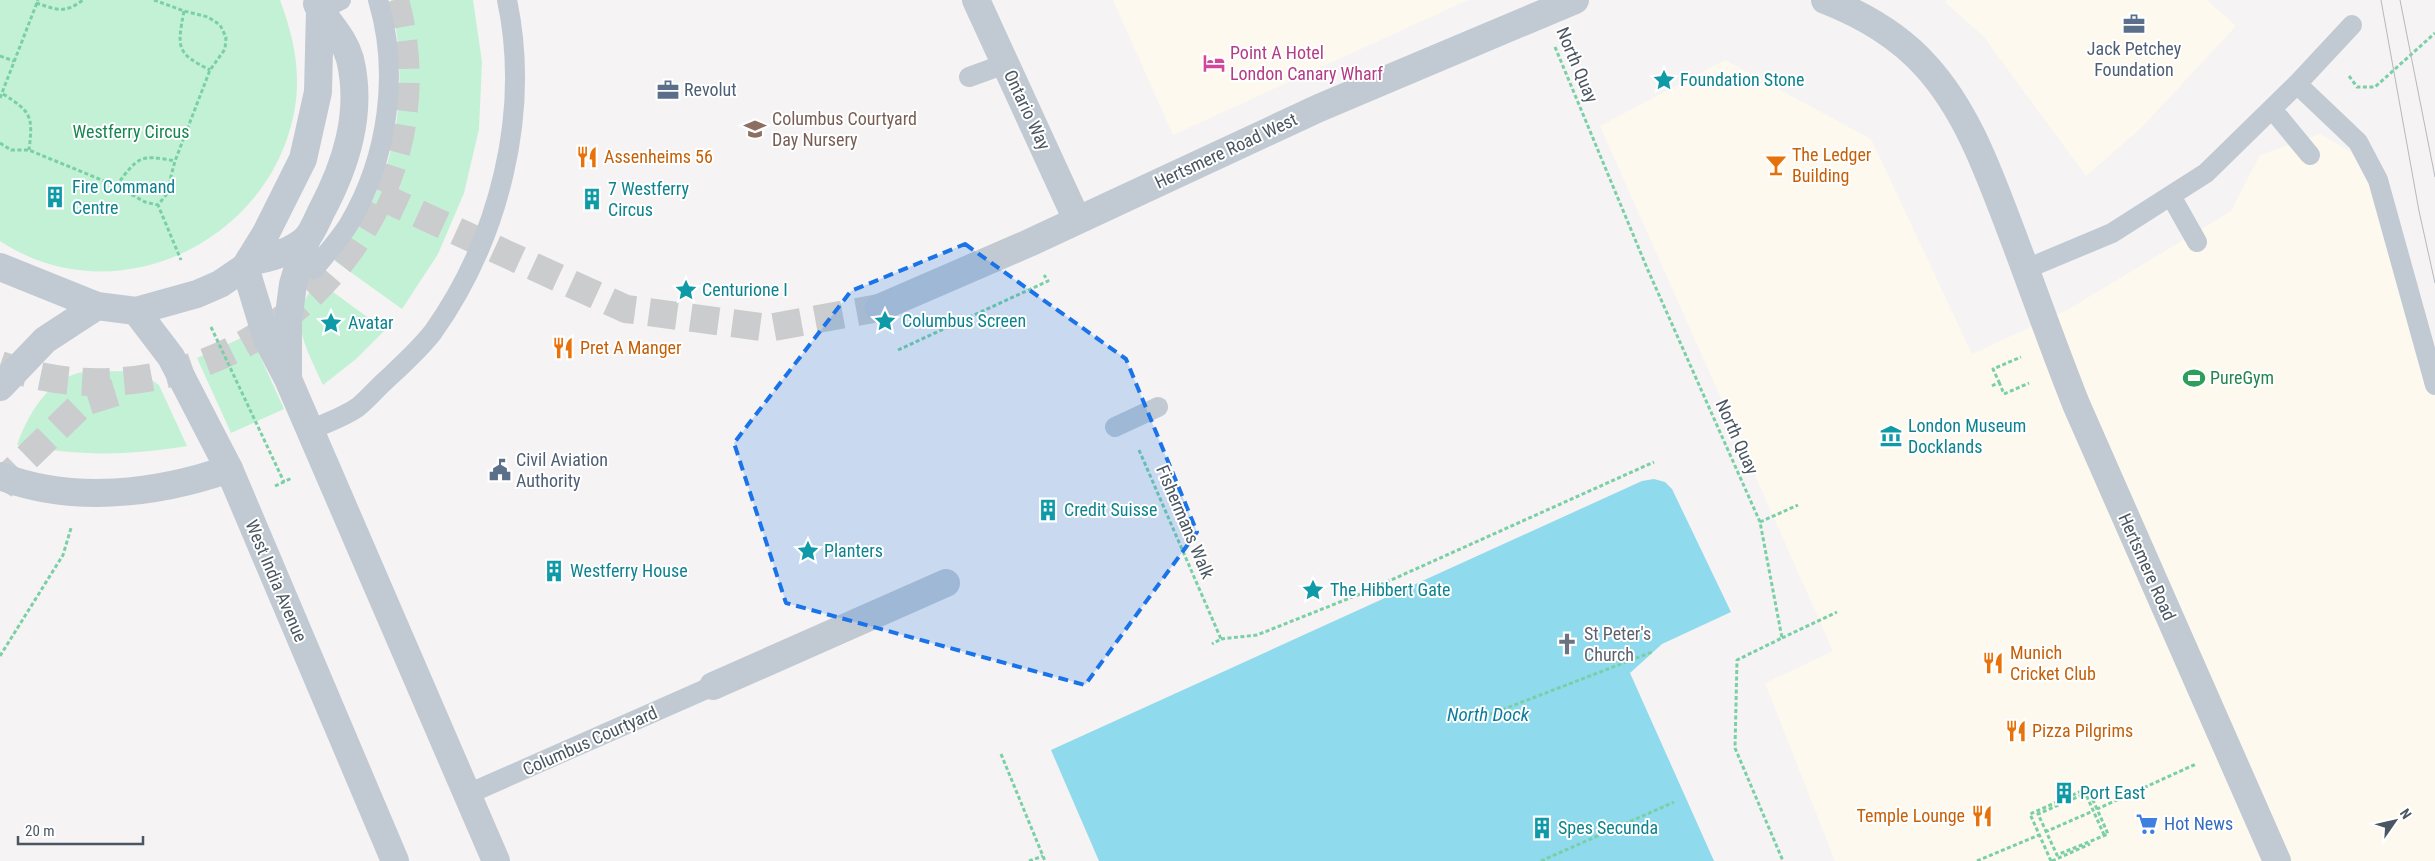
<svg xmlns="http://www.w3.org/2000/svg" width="2435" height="861" font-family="'Roboto Condensed',sans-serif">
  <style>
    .commercial { fill: #fdf9ef }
    .green { fill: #c3f1d5 }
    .water { fill: #90daee }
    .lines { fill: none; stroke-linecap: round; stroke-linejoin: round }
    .minor-tunnel { stroke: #caccce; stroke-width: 28; stroke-dasharray: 28 14; stroke-linecap: butt }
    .primary-tunnel { stroke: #caccce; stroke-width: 28; stroke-dasharray: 28 14; stroke-linecap: butt }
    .path { stroke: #7ad0a6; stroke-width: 3; stroke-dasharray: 4 2.5; stroke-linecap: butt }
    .service { stroke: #c1cad2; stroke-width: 20 }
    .pedestrian { stroke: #c1cad2; stroke-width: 28 }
    .minor { stroke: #c1cad2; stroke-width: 28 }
    .tertiary { stroke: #c1cad2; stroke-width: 28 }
    .tram { stroke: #b5b8bd; stroke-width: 1 }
    .marked { fill: #1a73e8; fill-opacity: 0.2; stroke: #1a73e8; stroke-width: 4; stroke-dasharray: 10 6; stroke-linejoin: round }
    .labels { text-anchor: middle; stroke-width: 4; stroke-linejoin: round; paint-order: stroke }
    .service-label { font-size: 18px; fill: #4e5e75; stroke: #fff; text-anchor: start }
    .hotel-label { font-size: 18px; fill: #b23c85; stroke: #fff; text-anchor: start }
    .street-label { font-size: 18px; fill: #4a5661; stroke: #fff }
    .culture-label { font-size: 18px; fill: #0d838f; stroke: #fff; text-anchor: start }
    .education-label { font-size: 18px; fill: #785e54; stroke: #fff; text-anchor: start }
    .park-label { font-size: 18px; fill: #17864f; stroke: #fff }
    .food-label { font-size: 18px; fill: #c56008; stroke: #fff; text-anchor: start }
    .leisure-label { font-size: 18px; fill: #27864d; stroke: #fff; text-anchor: start }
    .worship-label { font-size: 18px; fill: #5b616d; stroke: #fff; text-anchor: start }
    .shop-label { font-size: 18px; fill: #366cbe; stroke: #fff; text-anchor: start }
    .water-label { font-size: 19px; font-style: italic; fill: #0c7c9b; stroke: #fff }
  </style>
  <rect width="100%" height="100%" fill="#f5f3f3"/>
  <path class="commercial" d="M 1113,0 L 1468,0 L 1173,135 Z
    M 1947,0 L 2207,0 L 2236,26 L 2141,128 L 2086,176 L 1984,37 L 1945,2 Z
    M 1725,60 L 1871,139 L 1972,354 L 2069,309 L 2231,211 L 2260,155 L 2320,134 L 2367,161 L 2435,388 L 2435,861 L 1835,861 L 1765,683 L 1833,651 L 1600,126 Z"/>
  <path class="green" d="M 0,0 L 280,0 C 292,32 300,65 296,100 C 279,238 118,319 0,241 Z
    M 391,0 L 473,0 L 482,62 L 479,129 L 464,193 L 438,254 L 402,309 L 335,261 C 345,245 357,229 366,213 C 403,149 406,70 391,0 Z
    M 318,281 L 385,330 L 356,359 L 323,385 C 306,347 285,317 318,281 Z
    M 250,334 L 284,409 L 231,433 L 197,358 Z
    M 125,371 L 143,374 L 159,385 L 187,446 C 125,456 79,456 17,445 C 27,417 46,382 78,373 C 92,370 111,372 125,371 Z"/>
  <path class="water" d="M 1654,479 L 1665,482 L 1672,489 L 1731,612 L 1662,644 L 1630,673 L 1714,861 L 1099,861 L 1051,750 L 1642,481 Z"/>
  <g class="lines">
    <path class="minor-tunnel" d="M 380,196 L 626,309 L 768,328 L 879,308"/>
    <path class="primary-tunnel" d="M 0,365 C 225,445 459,232 395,0
      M 0,489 L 10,474 L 84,402 L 126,389"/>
    <path class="path" d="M 154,0 L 184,11 L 208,17 L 220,25 L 226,37 L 225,49 L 210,70 L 175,161 L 166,195 L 158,205 L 181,260
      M 36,3 C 58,10 64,14 83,0
      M 184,11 C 177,48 176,53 210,70
      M 1555,47 L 1647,268 L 1760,522 L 1782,638 L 1737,660 L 1735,748 L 1783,861
      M 0,56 L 14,61
      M 2349,76 L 2357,87 L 2375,87 L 2435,33
      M 3,94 C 32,112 33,117 29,150
      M 0,98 L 38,0
      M 0,143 L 11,150 L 29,150 L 116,186 L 145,202 L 158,205
      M 116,186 C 138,157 139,154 175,161
      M 211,327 L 284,482
      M 898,350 L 1048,281 L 1044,275
      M 1999,382 L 2004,394 L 2029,383
      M 1992,386 L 1999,382 L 1993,369 L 2021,357
      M 1139,450 L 1221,639 L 1212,644
      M 275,486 L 292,478
      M 1760,522 L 1798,505
      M 1782,638 L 1837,612
      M 1221,639 L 1257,635 L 1360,594 L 1654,462
      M 0,656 L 63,555 L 71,528
      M 1478,719 L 1652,652
      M 1001,754 L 1045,861
      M 2097,809 L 2089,792 L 2038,814 L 2057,855 L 2108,834 L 2097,809 L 2196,764
      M 2045,832 L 2093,811
      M 1029,861 L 1043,856
      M 1541,861 L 1674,802
      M 1977,861 L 2039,835
      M 2051,861 L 2030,814 L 2084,790 L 2105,837
      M 2052,861 L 2090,844"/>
    <path class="service" d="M 320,10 L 341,0
      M 969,77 L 1005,64
      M 2297,84 L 2358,142 L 2378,180 L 2435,385
      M 2272,109 L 2310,155
      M 2171,196 L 2197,242
      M 314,269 C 326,254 339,240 349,224 C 388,158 400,73 378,0
      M 2026,269 L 2112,233 L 2206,173 L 2297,84 L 2352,25
      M 1115,427 L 1158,407
      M 310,430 C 326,423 344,417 358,407 C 368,399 376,389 385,381 C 402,365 419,350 433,332 C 499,239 531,113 507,0
      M 468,794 L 713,686"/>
    <path class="pedestrian" d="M 0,476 C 73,504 157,494 229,469
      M 713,686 L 946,583"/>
    <path class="minor" d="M 976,0 L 1077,220
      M 1825,0 C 1861,14 1899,36 1926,66 C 1966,110 1987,168 2008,223 C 2031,283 2052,344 2076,404 L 2277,861
      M 245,267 L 267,339 L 288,379 L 496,861
      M 879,308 L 1029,243 L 1319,108 L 1575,0
      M 136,311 L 171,357 L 229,469 L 395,861
      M 288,375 L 288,322 L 293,284 L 307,238"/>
    <path class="tertiary" d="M 250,261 C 269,259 291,252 306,239 C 312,233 317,220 321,212 C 346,165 363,113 350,59 C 344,37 328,24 317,4
      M 0,267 L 97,306 L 136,311 L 197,294 L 220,284 L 245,267 L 266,233 L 303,159 L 318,92 L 320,10
      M 0,387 L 45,340 L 97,306"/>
    <path class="tram" d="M 2381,0 L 2419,211 L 2435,283
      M 2400,0 L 2435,177"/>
  </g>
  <path class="marked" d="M 965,244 L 1126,359 L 1197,532 L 1085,685 L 786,603 L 734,443 L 851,291 Z"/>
  <defs>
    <g id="office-bare" transform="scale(1.725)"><path d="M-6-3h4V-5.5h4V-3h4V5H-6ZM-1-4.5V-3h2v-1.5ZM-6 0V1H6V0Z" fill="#5c6f8a" stroke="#fff" stroke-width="2.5" paint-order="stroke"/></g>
    <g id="hotel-bare" transform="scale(1.725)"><path d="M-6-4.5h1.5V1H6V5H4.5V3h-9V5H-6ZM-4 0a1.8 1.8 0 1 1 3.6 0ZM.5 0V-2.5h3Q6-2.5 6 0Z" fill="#d1479c" stroke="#fff" stroke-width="2.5" paint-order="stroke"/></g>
    <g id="sight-bare" transform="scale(1.725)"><path d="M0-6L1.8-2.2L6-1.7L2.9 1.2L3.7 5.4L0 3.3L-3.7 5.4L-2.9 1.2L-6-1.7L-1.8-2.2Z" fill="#0f9aa8" stroke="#fff" stroke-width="2.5" paint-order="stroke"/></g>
    <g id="school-bare" transform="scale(1.725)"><path d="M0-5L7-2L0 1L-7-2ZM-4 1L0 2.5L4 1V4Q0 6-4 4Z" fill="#8d6e63" stroke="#fff" stroke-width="2.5" paint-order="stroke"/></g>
    <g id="restaurant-bare" transform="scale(1.725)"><path d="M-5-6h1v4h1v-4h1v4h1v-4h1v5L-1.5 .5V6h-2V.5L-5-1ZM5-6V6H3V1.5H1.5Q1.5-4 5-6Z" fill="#e8710a" stroke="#fff" stroke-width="2.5" paint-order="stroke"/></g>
    <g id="bar-bare" transform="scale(1.725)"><path d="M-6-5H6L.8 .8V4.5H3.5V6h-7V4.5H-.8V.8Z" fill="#e8710a" stroke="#fff" stroke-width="2.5" paint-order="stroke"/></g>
    <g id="building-bare" transform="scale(1.725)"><path d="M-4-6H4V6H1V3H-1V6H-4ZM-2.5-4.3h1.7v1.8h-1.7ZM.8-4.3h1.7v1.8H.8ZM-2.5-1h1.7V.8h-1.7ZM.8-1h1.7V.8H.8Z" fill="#0f9aa8" stroke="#fff" stroke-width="2.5" paint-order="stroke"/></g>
    <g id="stadium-bare" transform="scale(1.725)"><path d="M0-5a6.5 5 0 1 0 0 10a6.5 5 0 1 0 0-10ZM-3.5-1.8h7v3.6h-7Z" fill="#2e9e5b" stroke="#fff" stroke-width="2.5" paint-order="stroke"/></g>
    <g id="museum-bare" transform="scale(1.725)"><path d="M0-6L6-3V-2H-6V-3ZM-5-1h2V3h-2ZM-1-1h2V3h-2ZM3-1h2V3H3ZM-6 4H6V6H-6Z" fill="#0f9aa8" stroke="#fff" stroke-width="2.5" paint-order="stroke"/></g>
    <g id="civic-bare" transform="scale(1.725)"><path d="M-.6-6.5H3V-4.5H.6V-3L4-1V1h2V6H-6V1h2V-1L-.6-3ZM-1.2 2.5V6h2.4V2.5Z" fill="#5c6f8a" stroke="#fff" stroke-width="2.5" paint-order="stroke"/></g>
    <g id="church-bare" transform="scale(1.725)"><path d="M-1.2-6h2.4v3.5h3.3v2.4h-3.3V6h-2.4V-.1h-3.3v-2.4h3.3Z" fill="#6b7280" stroke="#fff" stroke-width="2.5" paint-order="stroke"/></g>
    <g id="supermarket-bare" transform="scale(1.725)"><path d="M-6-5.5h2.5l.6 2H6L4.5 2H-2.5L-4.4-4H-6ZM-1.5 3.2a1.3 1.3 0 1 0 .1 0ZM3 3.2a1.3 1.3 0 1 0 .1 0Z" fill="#3f7fe0" stroke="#fff" stroke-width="2.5" paint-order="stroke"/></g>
  </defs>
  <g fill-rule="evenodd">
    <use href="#office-bare" x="2134" y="24"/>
    <use href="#hotel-bare" x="1214" y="63"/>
    <use href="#sight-bare" x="1664" y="80"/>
    <use href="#office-bare" x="668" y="90"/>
    <use href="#school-bare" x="755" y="129"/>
    <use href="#restaurant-bare" x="587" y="157"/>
    <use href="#bar-bare" x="1776" y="165"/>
    <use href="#building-bare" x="55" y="197"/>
    <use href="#building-bare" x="592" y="199"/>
    <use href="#sight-bare" x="686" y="290"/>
    <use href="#sight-bare" x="885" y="321"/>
    <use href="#sight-bare" x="331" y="323"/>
    <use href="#restaurant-bare" x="563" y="348"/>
    <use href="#stadium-bare" x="2194" y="378"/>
    <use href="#museum-bare" x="1891" y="436"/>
    <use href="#civic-bare" x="500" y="470"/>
    <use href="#building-bare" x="1048" y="510"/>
    <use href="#sight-bare" x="808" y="551"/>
    <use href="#building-bare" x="554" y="571"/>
    <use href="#sight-bare" x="1313" y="590"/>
    <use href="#church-bare" x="1567" y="644"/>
    <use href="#restaurant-bare" x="1993" y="663"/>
    <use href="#restaurant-bare" x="2016" y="731"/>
    <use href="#building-bare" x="2064" y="793"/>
    <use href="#restaurant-bare" x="1982" y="816"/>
    <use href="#supermarket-bare" x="2147" y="824"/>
    <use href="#building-bare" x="1542" y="828"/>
  </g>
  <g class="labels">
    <g class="service-label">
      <text x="2134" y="55" text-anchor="middle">Jack Petchey<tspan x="2134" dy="21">Foundation</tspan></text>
      <text x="684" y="96">Revolut</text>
      <text x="516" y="466">Civil Aviation<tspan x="516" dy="21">Authority</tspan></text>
    </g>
    <g class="hotel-label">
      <text x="1230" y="59">Point A Hotel<tspan x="1230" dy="21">London Canary Wharf</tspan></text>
    </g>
    <g class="street-label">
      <text transform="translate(1577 65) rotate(67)" y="6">North Quay</text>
      <text transform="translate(1027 110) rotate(65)" y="6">Ontario Way</text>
      <text transform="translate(1226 151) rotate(-25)" y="6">Hertsmere Road West</text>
      <text transform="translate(1737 437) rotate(66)" y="6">North Quay</text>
      <text transform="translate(1185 522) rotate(67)" y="6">Fishermans Walk</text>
      <text transform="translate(2147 567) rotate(66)" y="6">Hertsmere Road</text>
      <text transform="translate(276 581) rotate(67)" y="6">West India Avenue</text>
      <text transform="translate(590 741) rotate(-24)" y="6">Columbus Courtyard</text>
    </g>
    <g class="culture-label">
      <text x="1680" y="86">Foundation Stone</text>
      <text x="72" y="193">Fire Command<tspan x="72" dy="21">Centre</tspan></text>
      <text x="608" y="195">7 Westferry<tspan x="608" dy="21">Circus</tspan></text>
      <text x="702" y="296">Centurione I</text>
      <text x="902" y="327">Columbus Screen</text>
      <text x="348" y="329">Avatar</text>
      <text x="1908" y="432">London Museum<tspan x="1908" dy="21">Docklands</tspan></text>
      <text x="1064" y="516">Credit Suisse</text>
      <text x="824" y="557">Planters</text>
      <text x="570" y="577">Westferry House</text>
      <text x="1330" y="596">The Hibbert Gate</text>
      <text x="2080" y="799">Port East</text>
      <text x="1558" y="834">Spes Secunda</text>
    </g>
    <g class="education-label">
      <text x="772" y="125">Columbus Courtyard<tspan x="772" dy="21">Day Nursery</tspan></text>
    </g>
    <g class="park-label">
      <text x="131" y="138">Westferry Circus</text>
    </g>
    <g class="food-label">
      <text x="1792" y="161">The Ledger<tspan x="1792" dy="21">Building</tspan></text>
      <text x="604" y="163">Assenheims 56</text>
      <text x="580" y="354">Pret A Manger</text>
      <text x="2010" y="659">Munich<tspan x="2010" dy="21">Cricket Club</tspan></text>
      <text x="2032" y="737">Pizza Pilgrims</text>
      <text x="1965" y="822" text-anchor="end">Temple Lounge</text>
    </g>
    <g class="leisure-label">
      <text x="2210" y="384">PureGym</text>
    </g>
    <g class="worship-label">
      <text x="1584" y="640">St Peter's<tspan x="1584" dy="21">Church</tspan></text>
    </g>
    <g class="shop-label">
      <text x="2164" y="830">Hot News</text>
    </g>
    <g class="water-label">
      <text x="1488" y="721">North Dock</text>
    </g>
  </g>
  <g transform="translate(2395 821) rotate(56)" stroke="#ffffff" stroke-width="4" paint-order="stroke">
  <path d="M0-4L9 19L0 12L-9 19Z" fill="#4a5661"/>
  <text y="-8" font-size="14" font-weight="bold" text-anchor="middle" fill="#4a5661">N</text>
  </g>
  <path d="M18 836v8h125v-8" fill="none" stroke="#4a5661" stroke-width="2.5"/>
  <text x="25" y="836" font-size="15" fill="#4a5661" stroke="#ffffff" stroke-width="4" paint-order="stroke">20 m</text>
</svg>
